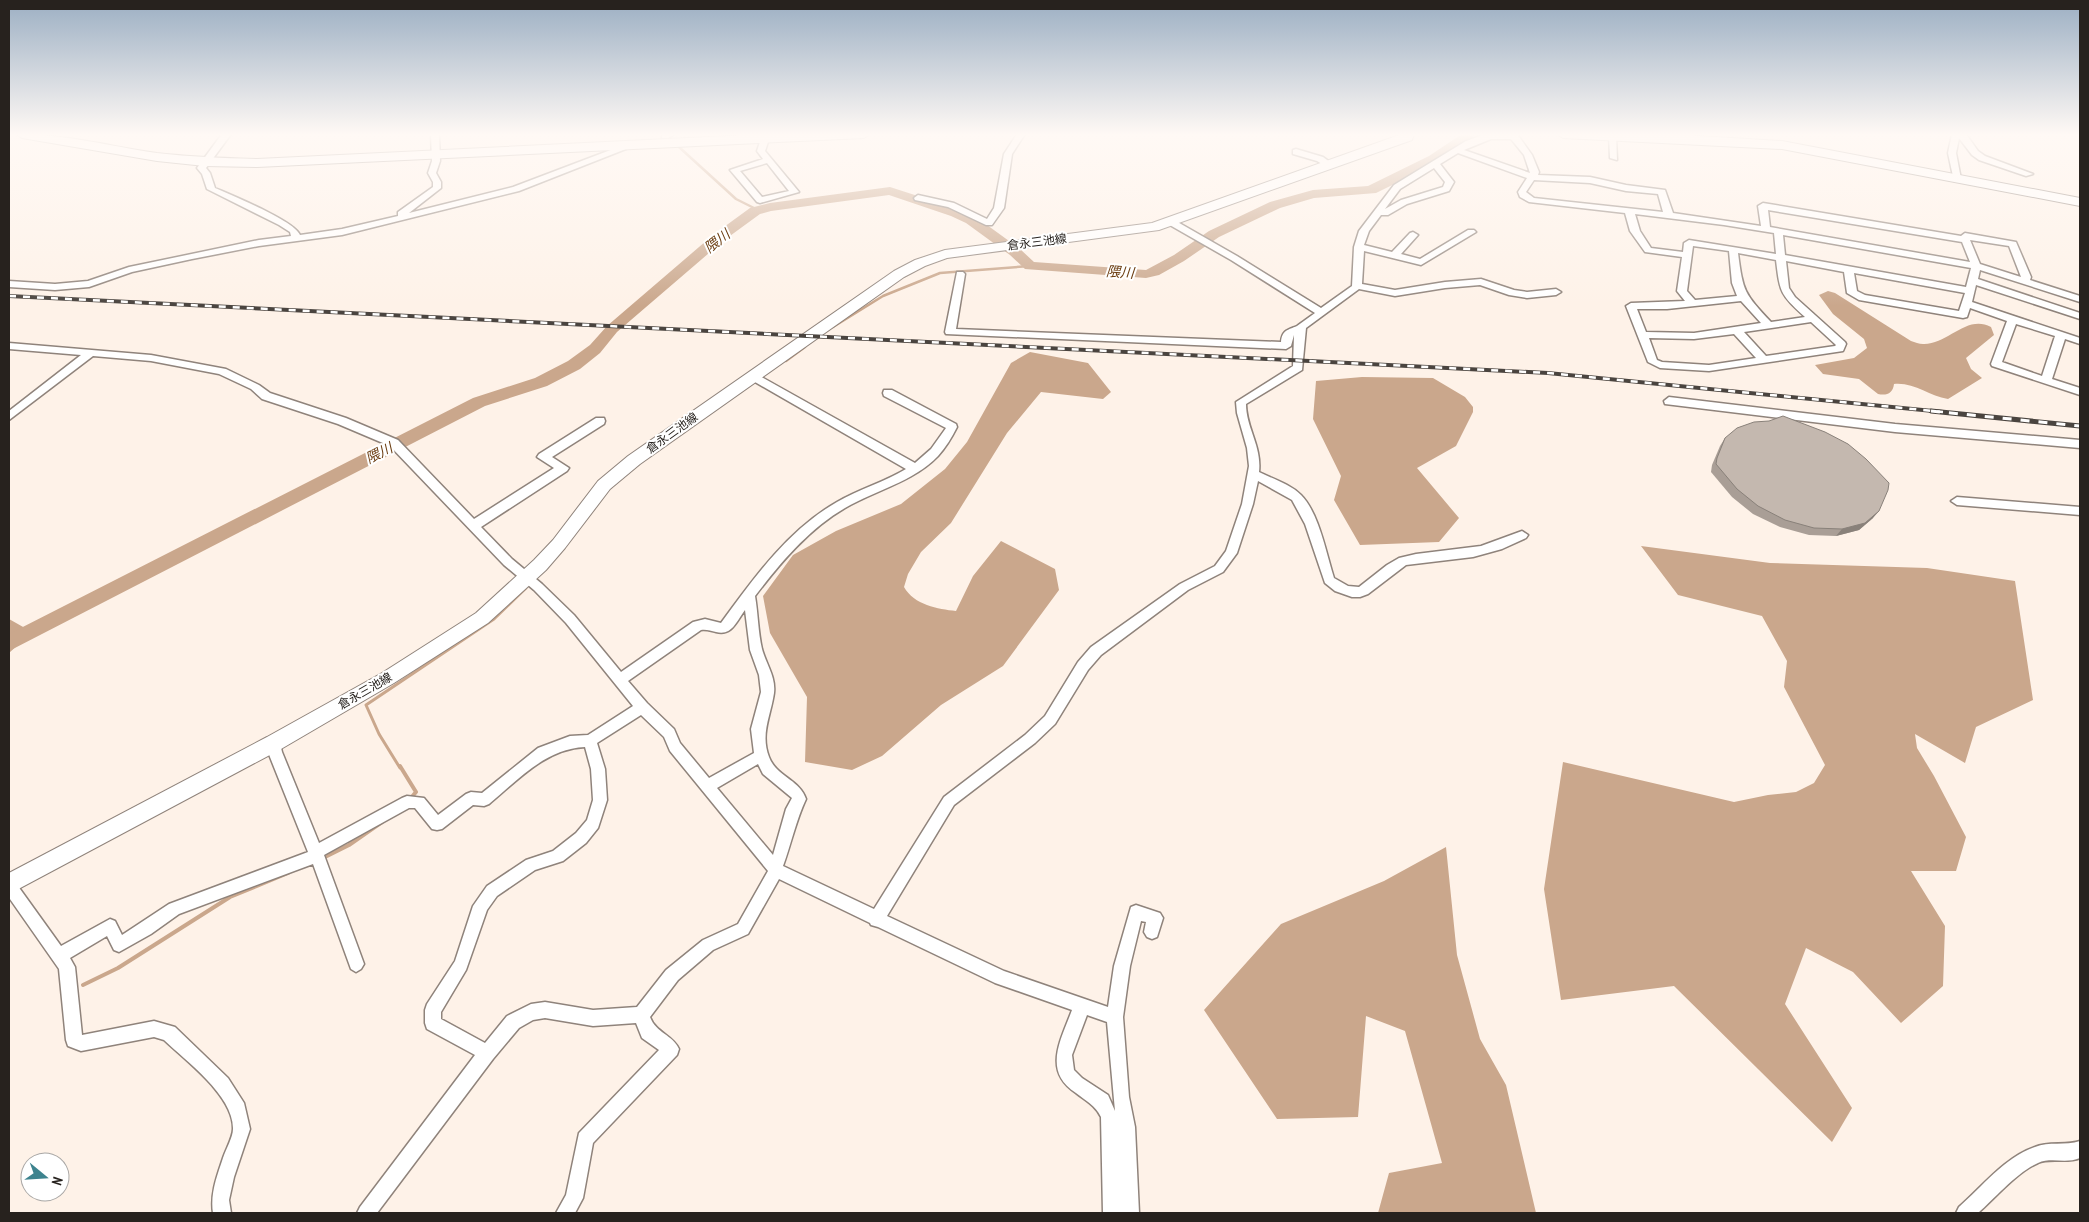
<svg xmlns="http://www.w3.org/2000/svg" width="2089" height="1222" font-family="'PT Sans Narrow','Noto Sans JP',sans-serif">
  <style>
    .forest { fill: #caa78c }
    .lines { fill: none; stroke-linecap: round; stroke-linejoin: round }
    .stream-far2 { stroke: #caa78c; stroke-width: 2.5 }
    .stream-far1 { stroke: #caa78c; stroke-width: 3 }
    .stream { stroke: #caa78c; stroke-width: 4 }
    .river { fill: #caa78c; fill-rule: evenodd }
    .minor-casing { stroke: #8f837b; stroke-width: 3 }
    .secondary-casing { stroke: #8f837b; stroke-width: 2 }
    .trunk-casing { stroke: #8f837b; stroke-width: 2 }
    .minor { fill: #fff; fill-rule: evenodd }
    .secondary { fill: #fff; fill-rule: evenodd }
    .trunk { fill: #fff; fill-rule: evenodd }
    .rail-far1-casing { stroke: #4a443f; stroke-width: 4 }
    .rail-casing { stroke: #4a443f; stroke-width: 5 }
    .rail-far1 { stroke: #fff; stroke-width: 2.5; stroke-dasharray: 7; stroke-linecap: butt }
    .rail { stroke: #fff; stroke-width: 3; stroke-dasharray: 9; stroke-linecap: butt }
    .wall { fill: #a99e96 }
    .shaded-wall { fill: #89817a }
    .building { fill: #c4b8af; stroke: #89817a }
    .labels { text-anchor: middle; stroke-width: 4; stroke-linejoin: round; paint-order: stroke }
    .street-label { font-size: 12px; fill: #27221e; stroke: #fff }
    .water-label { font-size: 14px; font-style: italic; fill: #6b3d11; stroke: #fff }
  </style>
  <rect width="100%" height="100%" fill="#fef2e8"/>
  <path class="forest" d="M 1828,291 L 1835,293 L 1911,341 C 1915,342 1919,344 1923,344 C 1948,345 1966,314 1991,327 L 1994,335 L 1966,358 L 1971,369 L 1982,378 L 1948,399 C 1929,396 1914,382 1894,384 C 1893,393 1887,396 1878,394 L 1859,379 L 1823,374 L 1815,365 L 1854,358 L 1867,348 L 1864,339 L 1833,314 L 1819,295 Z
    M 1030,352 L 1088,363 L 1111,392 L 1103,399 L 1041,392 L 1007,433 L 951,523 L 921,552 L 908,574 L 904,587 C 914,605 938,609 956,611 L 973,576 L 1001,541 L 1055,569 L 1059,590 L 1003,666 L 941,705 L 882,756 L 852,770 L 805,762 L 807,697 L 770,633 L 763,596 L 793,555 L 836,531 L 901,504 L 945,469 L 967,442 L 1011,363 Z
    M 1362,377 L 1433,378 L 1465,397 L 1473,407 L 1473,412 L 1456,446 L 1417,468 L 1459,518 L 1439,542 L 1360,545 L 1334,500 L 1341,476 L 1313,419 L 1316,381 Z
    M 1641,546 L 1770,563 L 1927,568 L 2015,581 L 2033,700 L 1976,727 L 1965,763 L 1915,734 L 1917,748 L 1934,776 L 1966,837 L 1956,871 L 1911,871 L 1945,926 L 1943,986 L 1901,1023 L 1853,972 L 1806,948 L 1785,1004 L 1852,1108 L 1832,1142 L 1674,986 L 1561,1000 L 1544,889 L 1563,762 L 1734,802 L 1768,795 L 1796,792 L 1814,783 L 1825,765 L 1784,687 L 1787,661 L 1762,616 L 1678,595 Z
    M 9,619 L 32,632 L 9,653 Z
    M 1446,847 L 1457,955 L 1480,1039 L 1506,1085 L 1536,1213 L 1378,1213 L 1389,1173 L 1442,1163 L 1405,1031 L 1366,1016 L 1358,1117 L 1277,1119 L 1204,1010 L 1281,924 L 1384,881 Z"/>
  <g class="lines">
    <path class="stream-far2" d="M 679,147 L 736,199 L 758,210
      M 833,327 L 883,296 L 940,273 L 1030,266
      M 786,361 L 805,347"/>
    <path class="stream-far1" d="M 400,768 L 379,734 L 366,705 L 494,619 L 526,588"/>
    <path class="stream" d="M 400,766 L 416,792 L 410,799
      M 321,859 L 349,845 L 382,822
      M 83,985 L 118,968 L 230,897 L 288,873"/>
    <path class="river" d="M 1462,134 L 1477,134 L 1439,162 L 1376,193 L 1314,198 L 1280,208 L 1219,237 L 1184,261 L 1159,275 L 1146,278 L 1025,269 L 1010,255 L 966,223 L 951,216 L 889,195 L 771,211 L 760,214 L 723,241 L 617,332 L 600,353 L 580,369 L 547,386 L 485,406 L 9,651 L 9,634 L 473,398 L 535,378 L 568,361 L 590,345 L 607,326 L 713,235 L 750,208 L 770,203 L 890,187 L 961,210 L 976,217 L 1020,249 L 1034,262 L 1146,270 L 1174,255 L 1209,231 L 1270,202 L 1313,190 L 1368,186 L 1429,156 Z"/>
    <g class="minor-casing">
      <path id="minor" d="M 222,134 L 231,134 L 206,168 L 210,173 L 215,188 C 231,195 295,221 300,235 L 342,229 L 398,216 L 398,212 L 433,187 L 433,182 L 428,173 L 432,161 L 431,134 L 439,134 L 440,161 L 436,173 L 441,182 L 441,188 L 409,213 L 513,187 L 629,143 L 636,145 L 519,191 L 342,235 L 259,246 L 192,259 L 132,272 L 89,287 L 55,290 L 9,287 L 9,281 L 55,284 L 88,281 L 129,267 L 259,240 L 291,236 L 290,232 L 279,225 L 207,189 L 202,174 L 197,168 Z
        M 662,134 L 675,134 L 668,138 L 662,138 Z
        M 1017,134 L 1025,134 L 1012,154 L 1004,208 L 992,225 L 986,225 L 948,207 L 915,200 L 914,198 L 918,195 L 954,203 L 987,219 L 994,208 L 1004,154 Z
        M 1486,134 L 1517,134 L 1532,155 L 1539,172 L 1538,175 L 1590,177 L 1626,185 L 1665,190 L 1673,213 L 1761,226 L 1758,206 L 1763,203 L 1961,236 L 1965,233 L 2016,242 L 2031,277 L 2030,280 L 2080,296 L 2080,302 L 1980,270 L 1978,279 L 2080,313 L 2080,319 L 1976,285 L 1972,302 L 2080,338 L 2080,344 L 2065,339 L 2052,379 L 2080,388 L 2080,395 L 1992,366 L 1991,364 L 2007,321 L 1970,308 L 1967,317 L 1963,318 L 1859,300 L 1847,293 L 1844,272 L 1786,261 L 1789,288 L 1795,297 L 1845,342 L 1846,344 L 1843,351 L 1709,371 L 1660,368 L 1648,362 L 1626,306 L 1631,303 L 1685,301 L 1677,291 L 1682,257 L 1645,252 L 1630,231 L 1625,213 L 1529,202 L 1520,197 L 1518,192 L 1527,178 L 1458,153 L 1440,164 L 1454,182 L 1449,191 L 1407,204 L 1388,215 L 1381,215 L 1369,231 L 1364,245 L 1392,252 L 1410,233 L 1413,232 L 1418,235 L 1401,254 L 1420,259 L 1468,230 L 1474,230 L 1476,232 L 1421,265 L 1364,251 L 1362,284 L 1395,290 L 1445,282 L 1481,279 L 1514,290 L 1527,292 L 1556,289 L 1561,292 L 1556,295 L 1527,298 L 1509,295 L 1480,285 L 1445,288 L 1395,296 L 1359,289 L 1306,328 L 1302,370 L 1246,404 C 1246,428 1262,446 1259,472 C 1273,479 1290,484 1301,495 C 1319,513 1326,553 1334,578 L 1348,586 L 1359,587 L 1387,565 L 1399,558 L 1416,554 L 1481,546 L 1522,531 L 1528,535 L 1526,538 L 1502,549 L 1473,557 L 1406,565 L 1368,594 L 1360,597 L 1352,597 L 1335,591 L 1325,583 L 1305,524 L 1292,500 L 1258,481 L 1253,504 L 1237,553 L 1223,572 L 1188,590 L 1101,655 L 1088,670 L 1055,724 L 1035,743 L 954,805 L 887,916 L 1004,971 L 1108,1007 L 1114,966 L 1131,907 L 1136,905 L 1160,913 L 1163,918 L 1157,937 L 1152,939 L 1147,937 L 1144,932 L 1146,922 L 1141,921 L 1130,966 L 1123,1017 L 1129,1097 L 1135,1127 L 1139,1213 L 1121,1213 L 1118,1122 L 1121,1213 L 1103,1213 L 1101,1117 C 1095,1105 1086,1101 1076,1093 C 1042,1071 1061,1040 1072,1010 L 995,983 L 878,927 L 871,925 L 870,923 L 779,879 L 748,934 L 713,950 L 678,980 L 650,1017 C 656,1033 673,1035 679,1049 L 677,1055 L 593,1143 L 583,1198 L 575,1213 L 556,1213 L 566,1195 L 579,1133 L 659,1050 L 642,1038 L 636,1023 L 593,1026 L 545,1018 L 533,1020 L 519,1028 L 493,1059 L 377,1213 L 357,1213 L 360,1207 L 475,1055 L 427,1029 L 425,1023 L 425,1010 L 427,1004 L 455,961 L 473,906 L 487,886 L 526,860 L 553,851 L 576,833 L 587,820 L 593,800 L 591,769 L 585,747 C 545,749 518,780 489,804 L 484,806 L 473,805 L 442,829 L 437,830 L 432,829 L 415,808 L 409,808 L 324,855 L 364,964 L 361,969 L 356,972 L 351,969 L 313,864 L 179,914 L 151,934 L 119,952 L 114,950 L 107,936 L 70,958 L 75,967 L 82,1035 L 154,1021 L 175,1027 L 228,1078 L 244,1103 L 250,1129 L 234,1177 L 229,1200 L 231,1213 L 213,1213 C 210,1194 217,1176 223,1158 C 226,1149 233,1137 233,1129 C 234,1096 186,1061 164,1040 L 154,1037 L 81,1051 L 68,1046 L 66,1040 L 59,969 L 10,899 L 9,873 L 14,875 L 20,889 L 61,946 L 110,919 L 115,921 L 122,935 L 169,904 L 308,852 L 268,752 L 267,743 L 269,739 L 274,737 L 279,739 L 282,752 L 319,843 L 402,798 L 407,796 L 424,798 L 438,815 L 466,794 L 471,792 L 482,793 L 538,748 L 570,736 L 588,735 L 633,706 L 566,623 L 534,590 L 504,565 L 390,446 L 338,424 L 262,399 L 251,389 L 219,374 L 151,361 L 93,356 L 9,420 L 9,411 L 81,355 L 9,349 L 9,343 L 151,355 L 226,369 L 259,385 L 270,393 L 346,418 L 398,440 L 474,519 L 554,468 L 537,457 L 539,454 L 596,418 L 604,418 L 605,421 L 604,424 L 552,457 L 569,468 L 567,471 L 481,527 L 512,559 L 542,584 L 574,615 L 621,672 L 693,622 L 705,619 L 721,623 C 754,578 788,530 837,502 C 859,489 885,482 906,469 L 748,378 L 747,376 L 748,374 L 756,374 L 915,463 L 931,449 L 946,428 L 884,396 L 883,393 L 884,390 L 892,390 L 956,424 L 957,427 C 952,437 946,447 938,456 C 913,482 876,490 845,508 C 809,529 781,562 755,596 C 758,613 758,632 762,649 C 766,664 776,677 774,693 C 771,715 760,734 769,757 C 776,776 800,780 806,799 C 796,820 791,844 783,866 L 874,909 L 944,797 L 1025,735 L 1045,716 L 1078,662 L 1091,647 L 1180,584 L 1215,566 L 1226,551 L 1242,504 L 1249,466 L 1247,448 L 1237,413 L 1236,402 L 1293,366 L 1294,335 L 1291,346 L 1286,349 L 946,334 L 945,332 L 957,272 L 963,272 L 965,274 L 956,329 L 1281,342 C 1282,330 1288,330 1297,326 C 1303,322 1309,317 1315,313 L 1231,260 L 1168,224 L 1168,220 L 1174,220 L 1237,256 L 1321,308 L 1352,286 L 1354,247 L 1359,231 L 1394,185 L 1466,141 ZM 1491,139 L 1511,139 L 1524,155 L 1530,173 L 1464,150 ZM 1434,168 L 1445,182 L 1443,187 L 1401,200 L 1385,209 L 1400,189 ZM 1534,180 L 1590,183 L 1626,191 L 1658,194 L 1663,212 L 1534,198 L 1526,192 ZM 1768,210 L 1962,242 L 1970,262 L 1770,227 ZM 1635,214 L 1724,225 L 1774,233 L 1776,254 L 1689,240 L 1684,243 L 1683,252 L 1651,248 L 1640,231 ZM 1783,235 L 1971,268 L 1966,287 L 1785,255 ZM 1970,240 L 2009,246 L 2021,277 L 1980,264 ZM 1693,246 L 1729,251 L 1732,283 L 1737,296 L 1695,300 L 1687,291 ZM 1738,253 L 1776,260 C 1780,293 1780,294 1805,317 L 1771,322 C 1744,293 1743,292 1738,253 ZM 1854,273 L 1965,293 L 1959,311 L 1865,295 L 1857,291 ZM 1741,301 L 1761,323 L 1694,333 L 1646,332 L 1637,309 L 1667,309 ZM 1811,322 L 1836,345 L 1835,346 L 1766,356 L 1744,332 ZM 2016,324 L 2055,336 L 2042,376 L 2002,362 ZM 1734,334 L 1756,358 L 1709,365 L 1662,362 L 1657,360 L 1649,338 L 1694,339 ZM 745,610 L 750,650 L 759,675 L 761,692 L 751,729 L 754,753 L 709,778 L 680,743 L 674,729 L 647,703 L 628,681 L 701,630 C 706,629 711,631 716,632 C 732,636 736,622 745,610 ZM 641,715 L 664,737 L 670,751 L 768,871 L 738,924 L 703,940 L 666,970 L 637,1007 L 593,1010 L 545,1002 L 531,1004 L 507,1016 L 485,1043 L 441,1019 L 441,1012 L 466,970 L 487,910 L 497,896 L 535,870 L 563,861 L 586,843 L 598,828 L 607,800 L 605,769 L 597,743 ZM 758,764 L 763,774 L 792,798 L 786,809 L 773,855 L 717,788 ZM 1087,1015 L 1107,1022 L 1115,1111 L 1108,1095 L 1082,1078 L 1074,1070 L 1072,1055 Z
        M 1609,134 L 1616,136 L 1617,160 L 1610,158 Z
        M 1952,134 L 1966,134 L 1978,151 L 1985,156 L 2033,174 L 2026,176 L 1979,160 L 1972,155 L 1959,138 L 1956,153 L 1961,179 L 1960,181 L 1954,181 L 1948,153 Z
        M 765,136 L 769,139 L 765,151 L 799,192 L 760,203 L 757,202 L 730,170 L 763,159 L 757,151 L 761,139 ZM 767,163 L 789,191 L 762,197 L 740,171 Z
        M 1296,149 L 1323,157 L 1334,165 L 1327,167 L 1317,161 L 1293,154 L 1293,150 Z
        M 1669,397 L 1895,424 L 2080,440 L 2080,448 L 1895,432 L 1665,404 L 1664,401 Z
        M 1957,497 L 2080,507 L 2080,515 L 1957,505 L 1951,501 Z
        M 2080,1141 L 2080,1158 C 2066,1164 2051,1157 2038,1163 C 2017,1172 1995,1198 1978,1213 L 1956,1213 L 1959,1207 C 1982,1187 2005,1157 2035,1147 C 2049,1141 2065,1146 2080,1141 Z"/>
    </g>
    <g class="secondary-casing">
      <path id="secondary" d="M 1402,134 L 1414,134 L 1412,140 L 1159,230 L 947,258 L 925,266 L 904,277 L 640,464 L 610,489 L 565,548 L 546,570 L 488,623 L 394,683 L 281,749 L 9,894 L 9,873 L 267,737 L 382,673 L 476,613 L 534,560 L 553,540 L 598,481 L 628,456 L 894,271 L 915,260 L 945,250 L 1152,223 Z"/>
    </g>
    <g class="trunk-casing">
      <path id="trunk" d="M 16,134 C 65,134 109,146 157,153 C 190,157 223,158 257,159 L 770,134 L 870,134 L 864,138 L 257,167 L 205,166 L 157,161 L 22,138 Z
        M 1557,134 L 1667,134 L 1782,141 L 2080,198 L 2080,206 L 1782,149 L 1563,138 Z"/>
    </g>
    <use href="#minor" class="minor"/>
    <use href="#secondary" class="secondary"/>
    <use href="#trunk" class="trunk"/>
    <g class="rail-far1-casing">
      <path id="rail-far1" d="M 9,296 L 1548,373 L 1943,412"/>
    </g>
    <g class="rail-casing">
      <path id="rail" d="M 1931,411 L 2080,426"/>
    </g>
    <use href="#rail-far1" class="rail-far1"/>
    <use href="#rail" class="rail"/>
  </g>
  <path class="wall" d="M 1725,438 L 1873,518 L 1859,530 L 1836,536 L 1809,535 L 1780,527 L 1753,514 L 1732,497 L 1711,472 L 1712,465 L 1720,446 Z"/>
  <path class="shaded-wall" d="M 1879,511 L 1873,518 L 1859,530 L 1836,536 L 1842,529 Z"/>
  <path class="building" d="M 1783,416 L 1825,432 L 1848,444 L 1866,459 L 1889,483 L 1888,490 L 1879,511 L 1865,523 L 1842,529 L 1814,528 L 1785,520 L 1758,506 L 1737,489 L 1716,464 L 1717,458 L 1725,438 L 1737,428 L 1754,422 L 1769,421 Z"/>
  <linearGradient id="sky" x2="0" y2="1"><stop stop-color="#9cafc3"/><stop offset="0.44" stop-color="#fff9f5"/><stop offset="1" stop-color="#fff9f5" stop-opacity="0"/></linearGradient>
  <rect width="2089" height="306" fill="url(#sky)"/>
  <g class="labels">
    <g class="street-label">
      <text transform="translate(1037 242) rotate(-7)" y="4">倉永三池線</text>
      <text transform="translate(672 433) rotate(-36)" y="4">倉永三池線</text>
      <text transform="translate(365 691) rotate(-30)" y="4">倉永三池線</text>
    </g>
    <g class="water-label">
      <text transform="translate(717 241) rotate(-38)" y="5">隈川</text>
      <text transform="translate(1120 272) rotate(4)" y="5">隈川</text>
      <text transform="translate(379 453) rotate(-27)" y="5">隈川</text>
    </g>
  </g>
  <rect width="2089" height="1222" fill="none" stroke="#27221e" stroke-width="20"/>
  <g transform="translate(45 1177) rotate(108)"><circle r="24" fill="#ffffff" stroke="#a9a7a5"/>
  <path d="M0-4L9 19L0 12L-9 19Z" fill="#3d838e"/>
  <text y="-8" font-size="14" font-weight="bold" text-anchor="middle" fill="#27221e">N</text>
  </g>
</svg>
